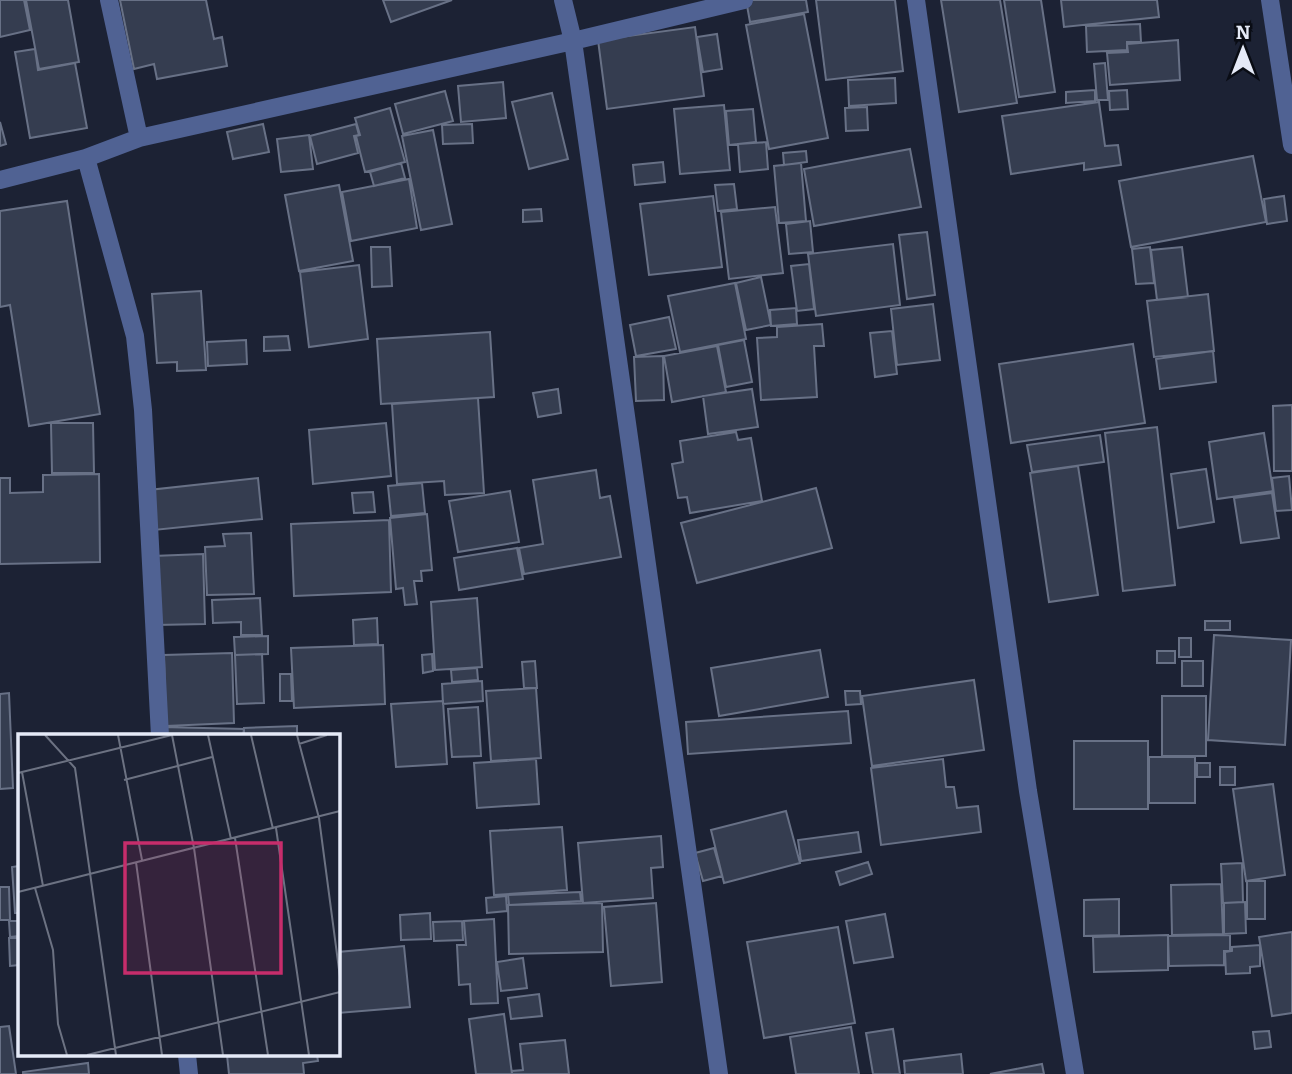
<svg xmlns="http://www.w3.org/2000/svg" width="1292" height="1074" font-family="Bitter,serif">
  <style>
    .building { fill: #353d50; stroke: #687186; stroke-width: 2 }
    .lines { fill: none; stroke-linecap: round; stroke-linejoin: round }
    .street { stroke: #506293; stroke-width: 18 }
    .inset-road { fill: none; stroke: #6c7282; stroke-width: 2 }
    .view { fill: #c62d6b; fill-opacity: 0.15; stroke: #c62d6b; stroke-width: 3.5 }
    .inset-edge { fill: none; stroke: #e5eaf7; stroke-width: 3.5 }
  </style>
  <rect width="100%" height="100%" fill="#1c2234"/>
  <path class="building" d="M 0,0 L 24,0 L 30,30 L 0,37 Z
    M 26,0 L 68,0 L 79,62 L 39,69 Z
    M 120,0 L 206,0 L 214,39 L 222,37 L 227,66 L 157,79 L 154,64 L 134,69 Z
    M 383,0 L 452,0 L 391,22 Z
    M 746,0 L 806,0 L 808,12 L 750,22 Z
    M 816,0 L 895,0 L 903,71 L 826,80 Z
    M 941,0 L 1000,0 L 1017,103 L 959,112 Z
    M 1004,0 L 1041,0 L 1055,92 L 1019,97 Z
    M 1061,0 L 1157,0 L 1159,17 L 1064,27 Z
    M 804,14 L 828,138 L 769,149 L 746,25 Z
    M 1140,24 L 1141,42 L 1127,42 L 1127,50 L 1087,52 L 1086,26 Z
    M 695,27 L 704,96 L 607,109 L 598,40 Z
    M 717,34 L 722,69 L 703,72 L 697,37 Z
    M 1178,40 L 1180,80 L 1110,85 L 1107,53 L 1128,52 L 1127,44 Z
    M 35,49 L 38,70 L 75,63 L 87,128 L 30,138 L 15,52 Z
    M 1105,63 L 1108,100 L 1097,100 L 1094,64 Z
    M 895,78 L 896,103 L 849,106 L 848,80 Z
    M 503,82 L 506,118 L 461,122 L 458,86 Z
    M 1095,90 L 1095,101 L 1066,103 L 1066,92 Z
    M 1127,90 L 1128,109 L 1110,110 L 1109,91 Z
    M 445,91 L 453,121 L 403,134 L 395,104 Z
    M 552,93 L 568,159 L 529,169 L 512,102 Z
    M 1099,102 L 1105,146 L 1118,145 L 1121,165 L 1084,170 L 1084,163 L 1011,174 L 1002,116 Z
    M 724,105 L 730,170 L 680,174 L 674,109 Z
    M 867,107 L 868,130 L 846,131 L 845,108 Z
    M 390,108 L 405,162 L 365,172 L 356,136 L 360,135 L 355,118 Z
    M 753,109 L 756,142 L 729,145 L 726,111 Z
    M 0,122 L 6,144 L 0,146 Z
    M 263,124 L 269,152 L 233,159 L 227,132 Z
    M 356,124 L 359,135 L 354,136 L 358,153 L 317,164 L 310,136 Z
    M 472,124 L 473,143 L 443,144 L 442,125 Z
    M 433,130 L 452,224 L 421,230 L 402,136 Z
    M 309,135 L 313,169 L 281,172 L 277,139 Z
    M 766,142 L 768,169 L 740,172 L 738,144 Z
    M 910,149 L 921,207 L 814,226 L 804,169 Z
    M 806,151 L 807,162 L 784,165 L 783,153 Z
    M 1253,156 L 1266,222 L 1131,247 L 1119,181 Z
    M 663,162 L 665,182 L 635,185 L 633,165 Z
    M 401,163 L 405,178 L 374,186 L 370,172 Z
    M 801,163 L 806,221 L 779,223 L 774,166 Z
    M 409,179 L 417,228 L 351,241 L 342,192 Z
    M 734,184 L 737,209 L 718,211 L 715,185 Z
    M 339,185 L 353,261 L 299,271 L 285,195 Z
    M 713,196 L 722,267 L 649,275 L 640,204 Z
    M 1284,196 L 1287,221 L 1267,224 L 1264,199 Z
    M 67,201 L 100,414 L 29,426 L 10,305 L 0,307 L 0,211 Z
    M 775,207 L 783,273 L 729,279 L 721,212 Z
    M 541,209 L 542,221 L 523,222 L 523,210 Z
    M 810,221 L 813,252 L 789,254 L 786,224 Z
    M 927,232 L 935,295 L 907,299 L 899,235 Z
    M 893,244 L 900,305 L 816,316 L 808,254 Z
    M 371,247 L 390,247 L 392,286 L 372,287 Z
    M 1150,247 L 1154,283 L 1136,284 L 1132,249 Z
    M 1182,247 L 1188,297 L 1157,300 L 1151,250 Z
    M 809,264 L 814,309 L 797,311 L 791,266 Z
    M 359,265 L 368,339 L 309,347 L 300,272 Z
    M 761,277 L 771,325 L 746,330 L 736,283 Z
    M 735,283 L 746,339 L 680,352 L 668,296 Z
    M 201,291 L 206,370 L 177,371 L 177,362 L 157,363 L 152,294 Z
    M 1208,294 L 1214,351 L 1154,357 L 1147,301 Z
    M 933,304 L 940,360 L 897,365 L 891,309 Z
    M 796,308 L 797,324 L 771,326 L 770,310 Z
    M 669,317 L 676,349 L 636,356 L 630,325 Z
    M 822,324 L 824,346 L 814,346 L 817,397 L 761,400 L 757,338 L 777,337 L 777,327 Z
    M 892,331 L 897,374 L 875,377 L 870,333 Z
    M 490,332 L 494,397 L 381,404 L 377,339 Z
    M 288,336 L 290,350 L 264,351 L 264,337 Z
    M 246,340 L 247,364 L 208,366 L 207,342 Z
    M 744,340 L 752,382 L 726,387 L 718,345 Z
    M 1133,344 L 1145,423 L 1011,443 L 999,364 Z
    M 717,346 L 726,392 L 672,402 L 664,356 Z
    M 1213,351 L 1216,382 L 1160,389 L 1156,359 Z
    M 663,356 L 664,400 L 636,401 L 634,357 Z
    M 558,389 L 561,413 L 538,417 L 533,393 Z
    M 752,389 L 758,427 L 708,434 L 703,396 Z
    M 478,398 L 484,493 L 445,495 L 444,481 L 397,484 L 392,404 Z
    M 1292,405 L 1292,471 L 1274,471 L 1273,406 Z
    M 51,423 L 93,423 L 94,473 L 52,473 Z
    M 386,423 L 391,476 L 313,484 L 309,430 Z
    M 1157,427 L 1175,585 L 1123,591 L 1105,433 Z
    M 736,432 L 738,440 L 751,438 L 762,501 L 690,513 L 687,497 L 678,498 L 672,464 L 683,462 L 680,441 Z
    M 1264,433 L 1273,491 L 1217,499 L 1209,442 Z
    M 1100,435 L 1104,462 L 1032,472 L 1027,445 Z
    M 1078,466 L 1098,595 L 1049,602 L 1030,473 Z
    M 1206,469 L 1214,522 L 1178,528 L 1171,474 Z
    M 596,470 L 600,498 L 610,496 L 621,557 L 524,574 L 519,548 L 543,544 L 533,480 Z
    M 99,474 L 100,562 L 0,564 L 0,478 L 10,478 L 10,493 L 43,492 L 43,475 Z
    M 1289,476 L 1292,510 L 1276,511 L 1272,478 Z
    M 258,478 L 262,519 L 154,530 L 149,490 Z
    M 422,483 L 425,513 L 391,516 L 388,486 Z
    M 816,488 L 832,548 L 697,583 L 681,523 Z
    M 510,491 L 519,542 L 458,552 L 449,501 Z
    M 373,492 L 375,512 L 354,513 L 352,493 Z
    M 1272,493 L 1279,538 L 1241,543 L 1234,498 Z
    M 427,514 L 432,570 L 421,571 L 422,581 L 414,581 L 417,604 L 405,605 L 403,588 L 396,589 L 390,518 Z
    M 389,520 L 391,592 L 294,596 L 291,524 Z
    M 251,533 L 254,594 L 207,595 L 205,547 L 225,546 L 223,534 Z
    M 517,548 L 523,579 L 459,590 L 454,558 Z
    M 203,554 L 205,624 L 156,625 L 153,556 Z
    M 260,598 L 262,635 L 241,635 L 241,622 L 213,623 L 212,600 Z
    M 477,598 L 482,667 L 435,670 L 431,602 Z
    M 377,618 L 378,644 L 354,645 L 353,620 Z
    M 1205,621 L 1230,621 L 1230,630 L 1205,630 Z
    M 1214,635 L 1291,640 L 1285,745 L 1208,740 Z
    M 268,636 L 268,654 L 235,655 L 234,637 Z
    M 1179,638 L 1191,638 L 1191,657 L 1179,657 Z
    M 383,645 L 385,704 L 294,708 L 291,648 Z
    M 820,650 L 828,697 L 719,716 L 711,668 Z
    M 1157,651 L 1175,651 L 1175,663 L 1157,663 Z
    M 232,653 L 234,723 L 166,726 L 164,655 Z
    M 262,654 L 264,703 L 237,704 L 235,655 Z
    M 432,654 L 433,671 L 423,673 L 422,655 Z
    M 535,661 L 537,688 L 524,688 L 522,662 Z
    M 1182,661 L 1203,661 L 1203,686 L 1182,686 Z
    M 477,668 L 478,680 L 452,682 L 451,670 Z
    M 280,674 L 291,674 L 292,701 L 280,701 Z
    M 974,680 L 984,750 L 872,766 L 862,696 Z
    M 482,681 L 483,701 L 443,704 L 442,684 Z
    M 536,688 L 541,758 L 491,761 L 486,691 Z
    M 845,691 L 860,691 L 861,704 L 846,705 Z
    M 9,693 L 13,788 L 0,789 L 0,694 Z
    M 1162,696 L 1206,696 L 1206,756 L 1162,756 Z
    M 443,701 L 447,764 L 396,767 L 391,704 Z
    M 478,707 L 481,756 L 452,757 L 448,709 Z
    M 848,711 L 851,743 L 688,754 L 686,722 Z
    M 297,726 L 297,736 L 244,736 L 244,728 Z
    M 162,727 L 244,729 L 243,736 L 162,736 Z
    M 1074,741 L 1148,741 L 1148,809 L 1074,809 Z
    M 1149,757 L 1195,757 L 1195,803 L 1149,803 Z
    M 536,759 L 539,804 L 477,808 L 474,763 Z
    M 943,759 L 946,787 L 954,787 L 957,808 L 978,806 L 981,832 L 881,845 L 871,768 Z
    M 1197,763 L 1210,763 L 1210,777 L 1197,777 Z
    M 1220,767 L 1235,767 L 1235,785 L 1220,785 Z
    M 1273,784 L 1285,875 L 1246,881 L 1233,789 Z
    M 786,811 L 800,863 L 724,883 L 711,830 Z
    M 562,827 L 567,890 L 494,895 L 490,831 Z
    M 858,832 L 861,852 L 801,861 L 798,840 Z
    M 661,836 L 663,867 L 651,868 L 653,898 L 583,903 L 578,843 Z
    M 714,848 L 722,876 L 703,881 L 695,853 Z
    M 868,862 L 872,874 L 840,885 L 836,872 Z
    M 1242,863 L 1243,902 L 1223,903 L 1221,864 Z
    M 19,866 L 19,913 L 15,913 L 12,867 Z
    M 1247,881 L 1265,881 L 1265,919 L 1247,919 Z
    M 1221,884 L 1223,934 L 1172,935 L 1171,885 Z
    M 0,887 L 9,887 L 10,920 L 0,920 Z
    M 580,892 L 581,901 L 509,905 L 508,895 Z
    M 506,896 L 507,911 L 487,913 L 486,898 Z
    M 1119,899 L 1119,935 L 1084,936 L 1084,900 Z
    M 1245,902 L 1246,933 L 1224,934 L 1224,903 Z
    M 602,903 L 603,952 L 509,954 L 508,905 Z
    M 656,903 L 662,982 L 611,986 L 604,907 Z
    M 430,913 L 431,939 L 401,940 L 400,915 Z
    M 885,914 L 893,957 L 854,963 L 846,921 Z
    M 494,919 L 498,1003 L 471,1004 L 470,984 L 459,985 L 457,945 L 466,945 L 464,921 Z
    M 9,921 L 19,921 L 19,936 L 10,937 Z
    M 462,921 L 463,940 L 434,941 L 433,922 Z
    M 838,927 L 855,1023 L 764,1038 L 747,942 Z
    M 1292,932 L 1292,1013 L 1272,1016 L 1259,937 Z
    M 1168,935 L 1168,970 L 1094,972 L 1093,937 Z
    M 1230,935 L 1230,951 L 1224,951 L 1224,965 L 1169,966 L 1168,936 Z
    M 9,938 L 19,938 L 19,965 L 10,966 Z
    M 1260,945 L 1260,966 L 1250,967 L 1250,973 L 1226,974 L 1225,952 L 1232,951 L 1232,947 Z
    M 404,946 L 410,1007 L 338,1013 L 338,952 Z
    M 523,958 L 527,988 L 501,991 L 497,962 Z
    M 539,994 L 542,1016 L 511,1019 L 508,998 Z
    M 504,1014 L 512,1074 L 476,1074 L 469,1019 Z
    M 9,1026 L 16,1074 L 0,1074 L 0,1027 Z
    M 851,1027 L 859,1074 L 796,1074 L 790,1037 Z
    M 893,1029 L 900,1074 L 873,1074 L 866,1033 Z
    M 1269,1031 L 1271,1047 L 1255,1049 L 1253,1032 Z
    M 565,1040 L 569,1074 L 512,1074 L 512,1071 L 523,1070 L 520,1044 Z
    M 961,1054 L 963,1074 L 905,1074 L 904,1061 Z
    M 227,1055 L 317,1055 L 318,1061 L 303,1063 L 304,1074 L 229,1074 Z
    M 88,1063 L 89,1074 L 23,1074 L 23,1072 Z
    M 1042,1064 L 1044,1074 L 990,1074 Z"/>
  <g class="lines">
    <path class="street" d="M 109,0 L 139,138
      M 563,0 L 573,41 L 719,1074
      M 916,0 L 1028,791 L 1075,1074
      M 1270,0 L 1292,145
      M 86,158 L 135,336 L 143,410 L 160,736
      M 0,180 L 86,158 L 139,138 L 573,41 L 744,0
      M 187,1055 L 189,1074"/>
  </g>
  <g transform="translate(18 734)">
    <rect width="322" height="322" fill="#1c2234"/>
    <path class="inset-road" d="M 27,1 L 57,34 L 98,321M 100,1 L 124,126M 154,1 L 176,114 L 205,321M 190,1 L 213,105M 233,1 L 255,95M 279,1 L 301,84 L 322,243M 281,10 L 309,1M 4,38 L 25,152M 0,39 L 154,1M 106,46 L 194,23M 258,94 L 291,321M 217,104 L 250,321M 118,128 L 144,321M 17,154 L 35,216 L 40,290 L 49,321M 0,158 L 322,77M 69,321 L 322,258"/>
    <path class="view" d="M 107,109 L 263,109 L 263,239 L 107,239 Z"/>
    <rect width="322" height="322" class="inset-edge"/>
  </g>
  <g transform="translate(1243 49)" stroke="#090c14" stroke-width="5" paint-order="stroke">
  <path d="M0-5L12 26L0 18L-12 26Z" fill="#e5eaf7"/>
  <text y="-10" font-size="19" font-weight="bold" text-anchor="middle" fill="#e5eaf7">N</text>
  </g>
</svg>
